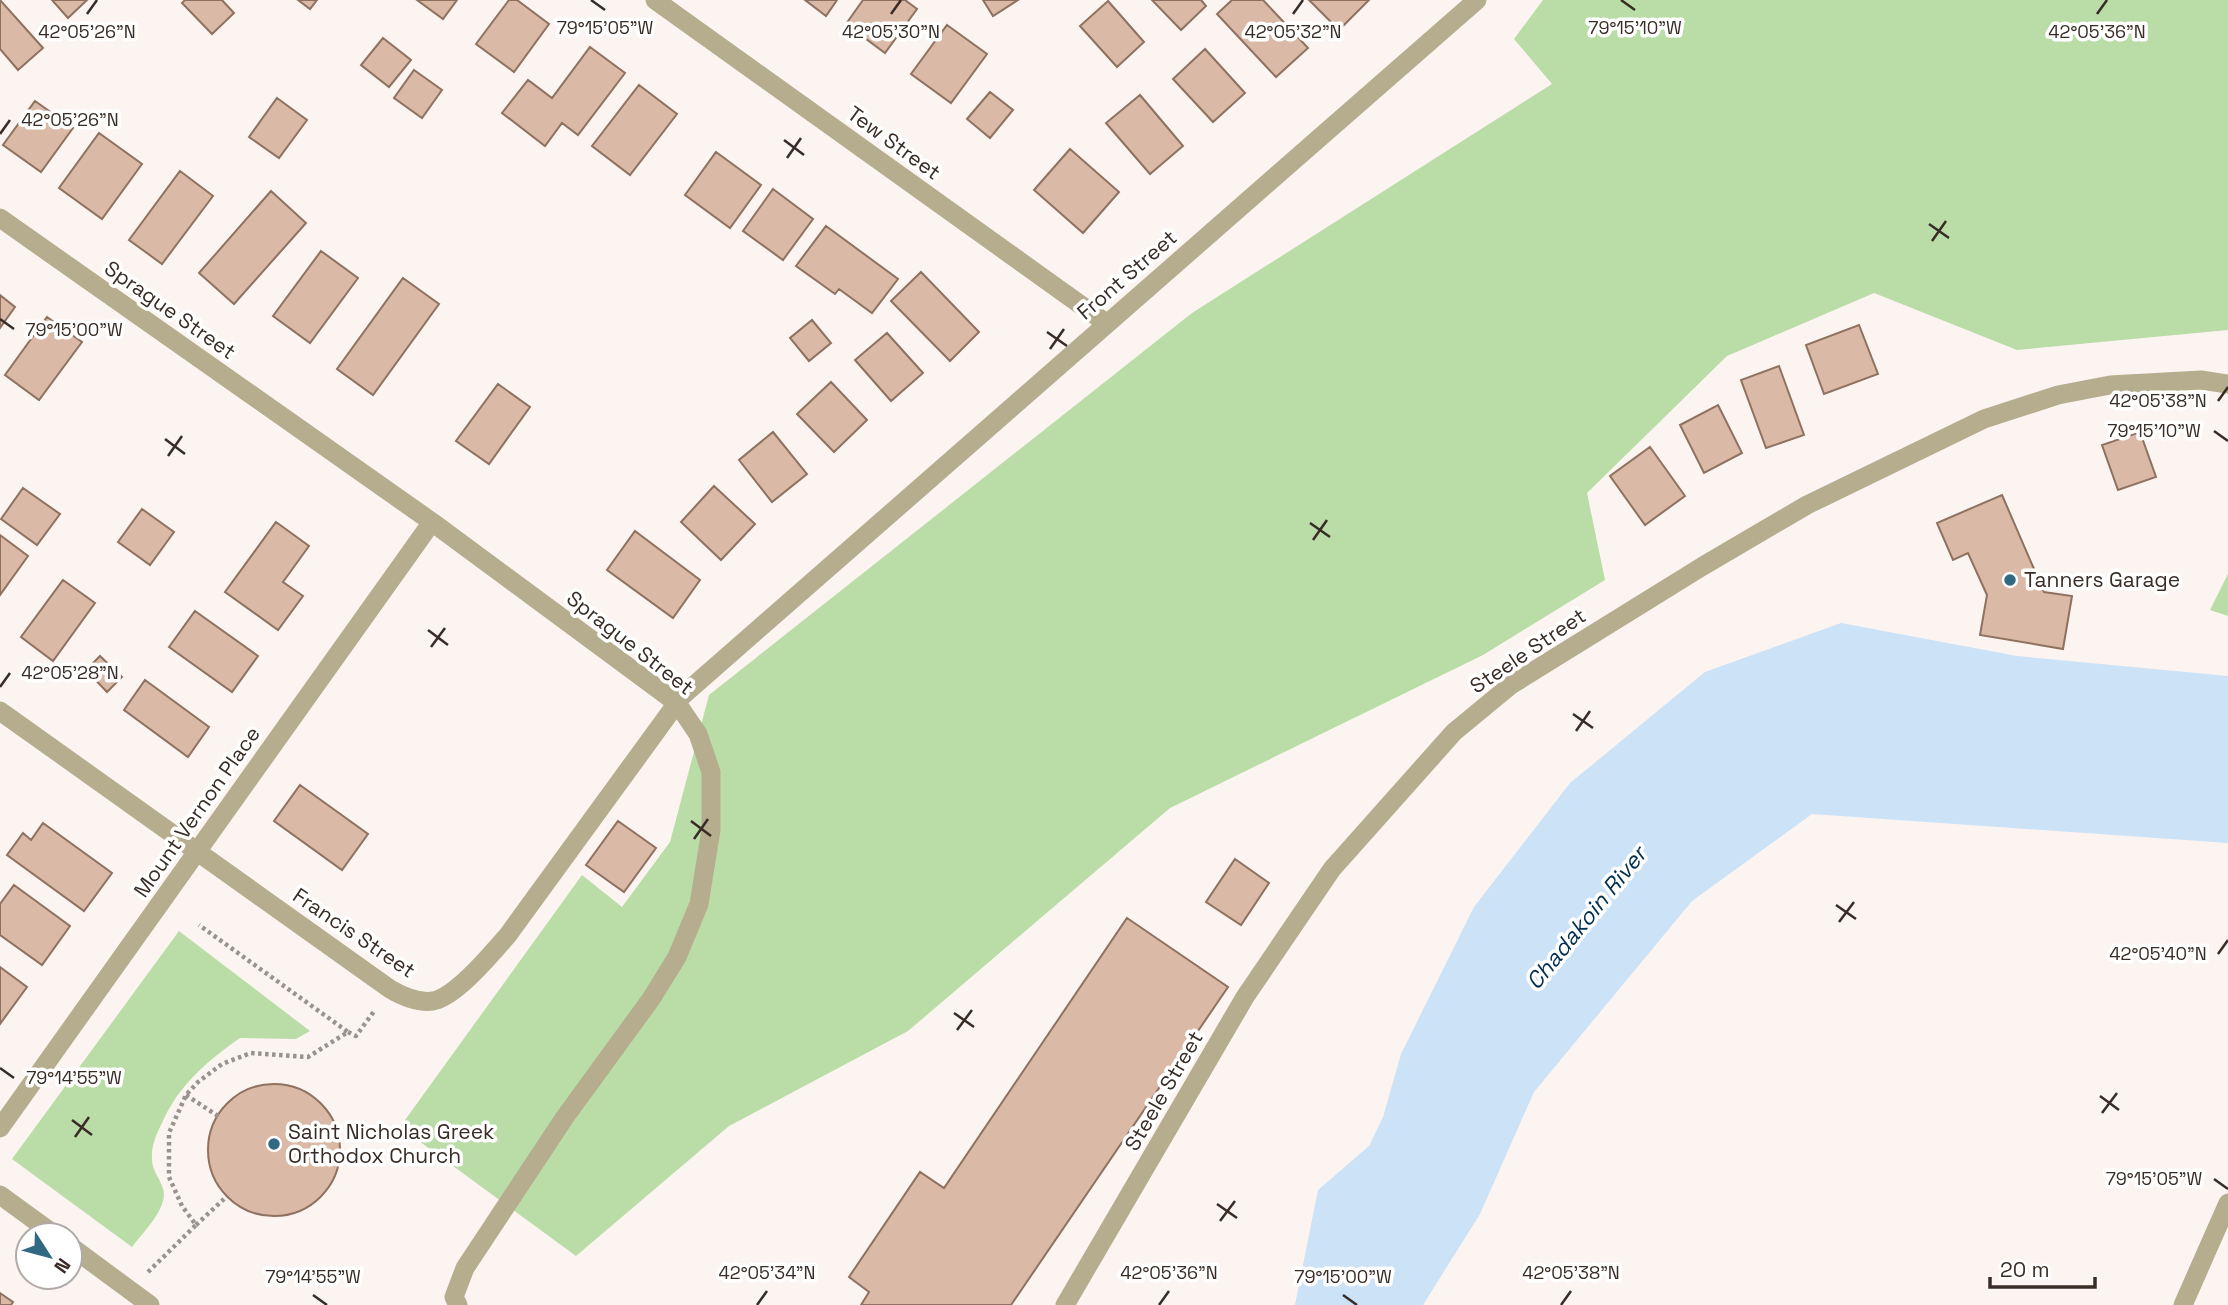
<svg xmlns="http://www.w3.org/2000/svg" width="2228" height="1305" font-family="'Space Grotesk',sans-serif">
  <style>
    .green { fill: #badca6 }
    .water { fill: #cbe2f7 }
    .building { fill: #dabaa7; stroke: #8f7160; stroke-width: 2 }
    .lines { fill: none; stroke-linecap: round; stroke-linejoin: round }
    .path { stroke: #9c928d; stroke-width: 4.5; stroke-dasharray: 3.5 3.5; stroke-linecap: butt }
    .minor { stroke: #b6ad8e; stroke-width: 19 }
    .tertiary { stroke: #b6ad8e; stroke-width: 19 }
    .ticks { fill: none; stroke: #392c26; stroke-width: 2.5 }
    .poi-dot { fill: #316983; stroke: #fff; stroke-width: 2.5 }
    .labels { text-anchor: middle; stroke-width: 7; stroke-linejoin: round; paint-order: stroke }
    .street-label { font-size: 21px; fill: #392c26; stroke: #fff }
    .poi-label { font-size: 21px; fill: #392c26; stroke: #fff; text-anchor: start }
    .water-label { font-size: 23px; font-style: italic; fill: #022f51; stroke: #fff }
    .ticks-label { font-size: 18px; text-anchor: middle; fill: #392c26; stroke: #fff; stroke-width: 7; stroke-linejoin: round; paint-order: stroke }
  </style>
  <rect width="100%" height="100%" fill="#fcf4f1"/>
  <path class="green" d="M 1543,0 L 2228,0 L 2228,330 L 2017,350 L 1874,293 L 1727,356 L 1587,493 L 1605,580 L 1483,655 L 1170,808 L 908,1031 L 729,1126 L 576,1256 L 400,1127 L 582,875 L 622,907 L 670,842 L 709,695 L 1192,313 L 1552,84 L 1514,39 Z
    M 2228,574 L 2228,616 L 2210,610 Z
    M 179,931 L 310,1031 L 296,1039 L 240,1038 C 207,1061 178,1086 162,1123 C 156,1135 151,1146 152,1159 C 152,1171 160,1178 163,1189 C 169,1207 144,1231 132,1247 L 12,1159 Z"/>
  <path class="water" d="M 1841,623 L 2017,656 L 2228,676 L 2228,843 L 1812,814 L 1692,901 L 1534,1092 L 1480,1214 L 1423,1305 L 1295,1305 L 1318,1190 L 1369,1146 L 1383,1117 L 1401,1054 L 1474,907 L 1570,783 L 1705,672 Z"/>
  <path class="building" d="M 0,0 L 43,48 L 18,70 L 0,49 Z
    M 52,0 L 87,0 L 68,18 Z
    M 185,0 L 222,0 L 234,13 L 212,34 L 182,3 Z
    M 298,0 L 317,0 L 310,9 Z
    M 417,0 L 457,0 L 443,19 Z
    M 509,0 L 517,0 L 549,24 L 514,72 L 476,44 Z
    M 805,0 L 837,0 L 826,16 Z
    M 863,0 L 905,0 L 917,9 L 885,53 L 846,24 Z
    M 983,0 L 1018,0 L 993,16 Z
    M 1152,0 L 1201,0 L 1206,6 L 1181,30 Z
    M 1232,0 L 1263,0 L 1308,48 L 1276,77 L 1217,14 Z
    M 1309,0 L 1369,0 L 1339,30 Z
    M 1108,1 L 1144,42 L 1117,67 L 1080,26 Z
    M 947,25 L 987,54 L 951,103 L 911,74 Z
    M 383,38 L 411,60 L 389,87 L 361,65 Z
    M 590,47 L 625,73 L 578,135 L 562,123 L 545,146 L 502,113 L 528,80 L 552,98 Z
    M 1205,49 L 1245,93 L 1213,122 L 1173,79 Z
    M 414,70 L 442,90 L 422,118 L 394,98 Z
    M 639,85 L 677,114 L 630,175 L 592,146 Z
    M 990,92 L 1013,110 L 990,138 L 967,119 Z
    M 1140,95 L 1183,146 L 1150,174 L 1106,123 Z
    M 277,98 L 307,120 L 279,158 L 249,137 Z
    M 35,101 L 73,128 L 41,172 L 3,145 Z
    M 99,133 L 142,164 L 102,219 L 59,188 Z
    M 1070,149 L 1119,192 L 1083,233 L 1034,190 Z
    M 716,152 L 761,185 L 730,228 L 685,195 Z
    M 180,171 L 213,196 L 162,264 L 129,240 Z
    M 773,189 L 813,219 L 783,260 L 743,231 Z
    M 271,191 L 306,223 L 234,304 L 199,273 Z
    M 826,226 L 898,279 L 872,313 L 839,289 L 835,294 L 796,266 Z
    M 321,251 L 358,278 L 310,343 L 273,316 Z
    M 921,272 L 979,332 L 950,361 L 891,301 Z
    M 403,278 L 439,304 L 373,395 L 337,369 Z
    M 0,295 L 15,307 L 0,328 Z
    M 47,317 L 82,342 L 39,400 L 5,375 Z
    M 812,320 L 831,343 L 809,361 L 790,338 Z
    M 1859,325 L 1878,374 L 1824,394 L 1806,345 Z
    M 887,333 L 923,373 L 891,401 L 855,360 Z
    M 1779,366 L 1804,435 L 1766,448 L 1741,380 Z
    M 831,382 L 867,420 L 834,452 L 797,414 Z
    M 498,384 L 530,407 L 489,464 L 456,441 Z
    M 1718,405 L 1742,453 L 1704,473 L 1680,425 Z
    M 773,432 L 807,474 L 772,502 L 739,460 Z
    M 2140,432 L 2156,477 L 2118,490 L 2102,445 Z
    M 1650,447 L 1685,496 L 1645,525 L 1610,476 Z
    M 714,486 L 755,524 L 721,560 L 681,522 Z
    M 23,488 L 60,514 L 37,545 L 1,519 Z
    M 2002,495 L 2044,592 L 2072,596 L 2063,649 L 1980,635 L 1987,595 L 1968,553 L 1953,560 L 1937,523 Z
    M 142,509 L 174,532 L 150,565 L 118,542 Z
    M 276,522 L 309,546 L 283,582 L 303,596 L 278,630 L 225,592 Z
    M 635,531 L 700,580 L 673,618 L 607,570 Z
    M 0,535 L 28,556 L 0,595 Z
    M 63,580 L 95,603 L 53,661 L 21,637 Z
    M 195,611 L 258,656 L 232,692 L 169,647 Z
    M 100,656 L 122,677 L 107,692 L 86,670 Z
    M 145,680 L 209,727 L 188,757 L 124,710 Z
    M 300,785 L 368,834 L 342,870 L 274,821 Z
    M 618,821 L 656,848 L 624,892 L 586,865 Z
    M 43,823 L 112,873 L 84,911 L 7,855 L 23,833 L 31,840 Z
    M 1235,859 L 1269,883 L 1241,925 L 1206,902 Z
    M 14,885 L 70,926 L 42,965 L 0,935 L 0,904 Z
    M 1127,918 L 1228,987 L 1011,1305 L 861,1305 L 869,1292 L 849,1277 L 920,1172 L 944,1188 Z
    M 0,967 L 27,987 L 0,1024 Z
    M208 1150a66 66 0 1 1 132 0a66 66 0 1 1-132 0Z
    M 0,1293 L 13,1302 L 11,1305 L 0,1305 Z"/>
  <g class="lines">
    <path class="path" d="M 348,1032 L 356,1036 L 375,1010
      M 186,1095 L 218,1116
      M 196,1225 L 224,1199
      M 148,1272 L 196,1225 L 182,1206 L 169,1177 L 169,1133 L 186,1095 L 198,1082 L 222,1064 L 251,1053 L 308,1057 L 348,1032 L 199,925"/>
    <path class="minor" d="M 655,0 L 1106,323
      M 0,218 L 432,522 L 677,703 L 698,734 L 711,772 L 711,830 L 699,904 L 677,957 L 651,999 L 565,1117 L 465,1268 L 454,1297 L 458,1305
      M 0,711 L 390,989 C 402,996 419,1003 433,1001 C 456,997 492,953 508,935 L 682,696 L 1477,0
      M 0,1128 L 432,522
      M 0,1195 L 55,1235
      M 70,1246 L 150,1305
      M 1065,1305 L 1245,997 L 1332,869 L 1454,732 L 1511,685 L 1703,566 L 1807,505 L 1984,419 L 2058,395 L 2110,385 L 2201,380 L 2228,384"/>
    <path class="tertiary" d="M 2183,1305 L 2228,1203"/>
  </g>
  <path class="ticks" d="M 591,0 L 605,10M 1621,0 L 1635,10M 87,14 L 97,0M 891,14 L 901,0M 1293,14 L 1303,0M 2097,14 L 2107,0M 0,134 L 10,120M 784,140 L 804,155M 787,158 L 801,138M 1929,224 L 1949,238M 1932,241 L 1946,221M 0,319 L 14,329M 1047,332 L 1067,346M 1050,349 L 1064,329M 2218,401 L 2228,387M 2214,431 L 2228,441M 165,439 L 185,454M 168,456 L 182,436M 1310,523 L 1330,537M 1313,540 L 1327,520M 428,630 L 448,645M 431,647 L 445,628M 0,687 L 10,673M 1573,714 L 1593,728M 1576,731 L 1590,711M 691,821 L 711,836M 694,839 L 708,819M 1836,905 L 1856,919M 1839,922 L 1854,902M 2218,954 L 2228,940M 954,1013 L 974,1027M 957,1030 L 972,1010M 0,1068 L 14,1078M 2100,1096 L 2119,1110M 2102,1113 L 2117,1093M 72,1120 L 92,1135M 75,1137 L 89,1117M 2214,1179 L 2228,1189M 1217,1204 L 1237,1218M 1220,1221 L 1235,1201M 313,1295 L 327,1305M 1343,1295 L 1357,1305M 757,1305 L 767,1291M 1159,1305 L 1169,1291M 1561,1305 L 1571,1291"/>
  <g class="poi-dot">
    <circle cx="2010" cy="580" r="7"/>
    <circle cx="274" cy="1144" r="7"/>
  </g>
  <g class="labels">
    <g class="street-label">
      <text transform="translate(894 143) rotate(36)" y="7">Tew Street</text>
      <text transform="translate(1127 275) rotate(-41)" y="7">Front Street</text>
      <text transform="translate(170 310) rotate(35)" y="7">Sprague Street</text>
      <text transform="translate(630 643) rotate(38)" y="7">Sprague Street</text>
      <text transform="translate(1528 651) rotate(-34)" y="7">Steele Street</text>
      <text transform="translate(197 812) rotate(-55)" y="7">Mount Vernon Place</text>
      <text transform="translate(354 933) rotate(34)" y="7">Francis Street</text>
      <text transform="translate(1164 1091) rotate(-60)" y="7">Steele Street</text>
    </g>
    <g class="poi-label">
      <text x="2024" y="587">Tanners Garage</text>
      <text x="288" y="1139">Saint Nicholas Greek<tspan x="288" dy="24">Orthodox Church</tspan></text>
    </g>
    <g class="water-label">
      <text transform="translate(1586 918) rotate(-51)" y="8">Chadakoin River</text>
    </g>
  </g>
  <g class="ticks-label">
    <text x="605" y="34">79°15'05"W</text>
    <text x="1635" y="34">79°15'10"W</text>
    <text x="1293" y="38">42°05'32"N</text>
    <text x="2097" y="38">42°05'36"N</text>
    <text x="87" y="38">42°05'26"N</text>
    <text x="891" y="38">42°05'30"N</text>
    <text x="70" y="126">42°05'26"N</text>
    <text x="74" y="336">79°15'00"W</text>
    <text x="2158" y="407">42°05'38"N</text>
    <text x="2154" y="437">79°15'10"W</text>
    <text x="70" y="679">42°05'28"N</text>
    <text x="2158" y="960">42°05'40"N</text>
    <text x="74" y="1084">79°14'55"W</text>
    <text x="2154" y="1185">79°15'05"W</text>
    <text x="767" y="1279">42°05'34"N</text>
    <text x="1169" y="1279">42°05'36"N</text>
    <text x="1571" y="1279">42°05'38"N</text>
    <text x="313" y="1283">79°14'55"W</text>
    <text x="1343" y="1283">79°15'00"W</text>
  </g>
  <g transform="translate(49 1256) rotate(126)"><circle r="33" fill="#ffffff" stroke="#b0aba8" stroke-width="2"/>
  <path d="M0-5L12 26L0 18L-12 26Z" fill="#316983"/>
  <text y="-10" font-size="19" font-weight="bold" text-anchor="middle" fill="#392c26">N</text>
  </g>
  <path d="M1990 1277v10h105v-10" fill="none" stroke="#392c26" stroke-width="3.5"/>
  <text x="2000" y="1277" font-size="21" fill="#392c26" stroke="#ffffff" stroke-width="5" paint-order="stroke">20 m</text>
</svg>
